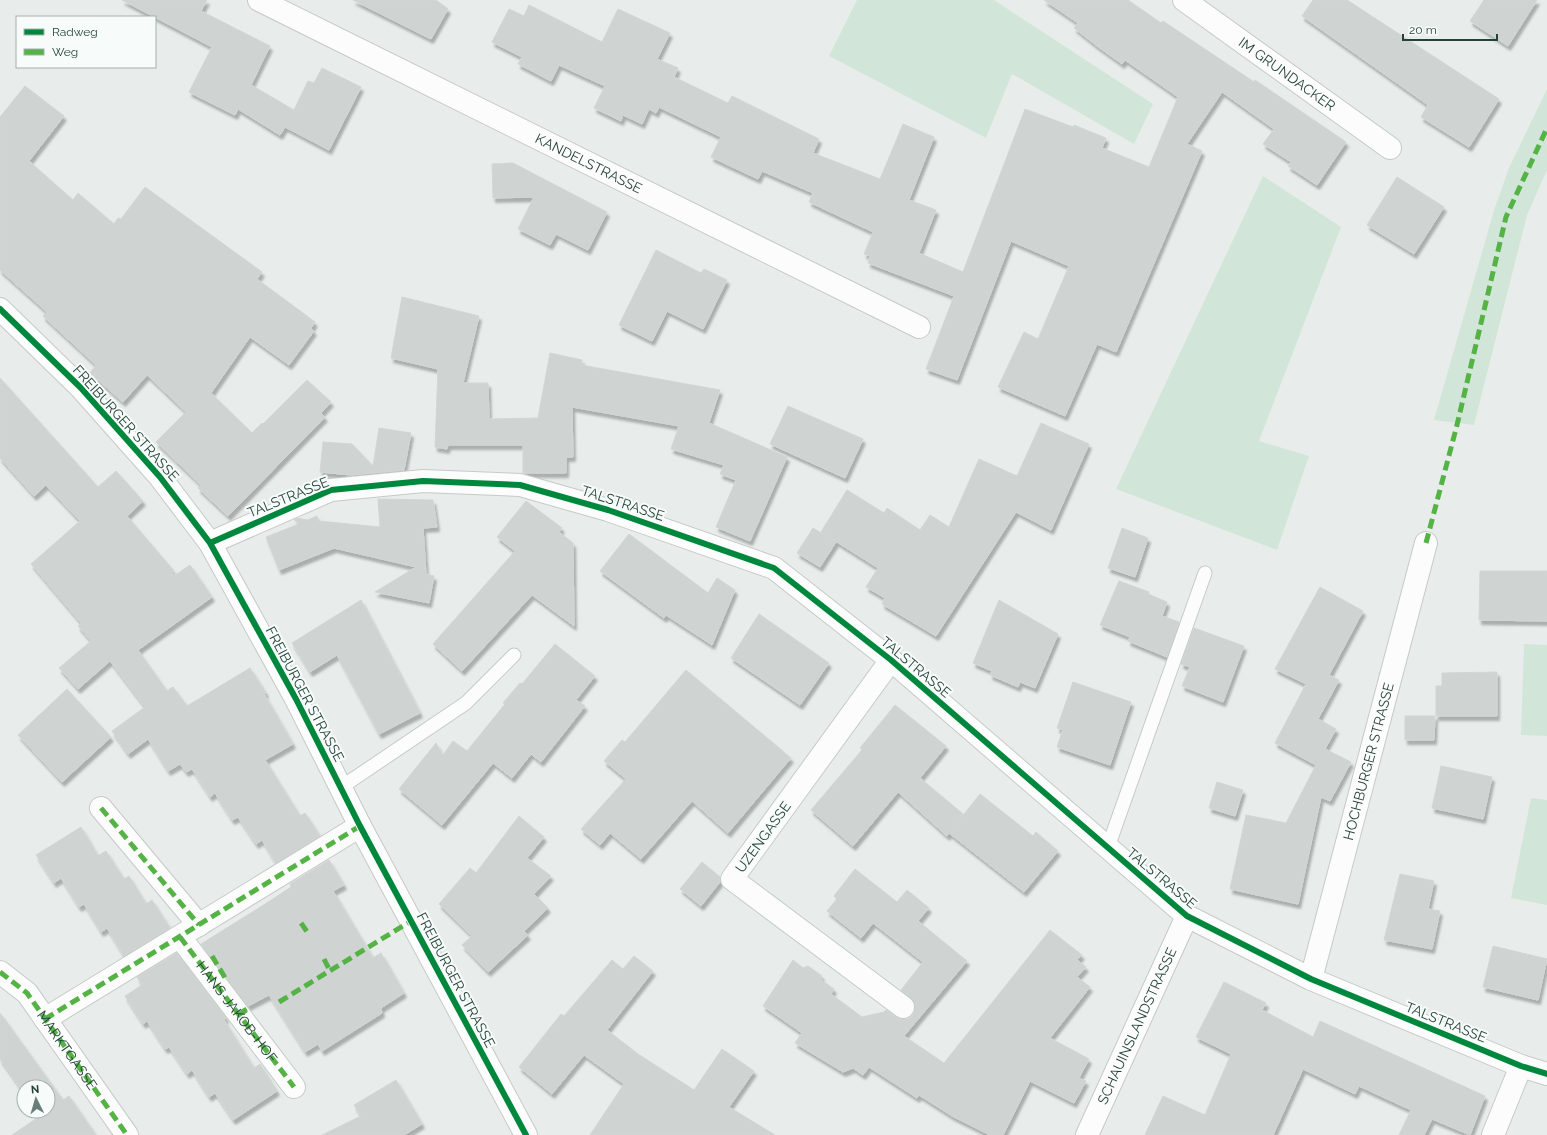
<svg xmlns="http://www.w3.org/2000/svg" width="1547" height="1135" font-family="Raleway,sans-serif">
  <style>
    .green { fill: #d1e6d8 }
    .building { fill: #cfd4d2; stroke: #d1d6d4; filter: url(#shadow) }
    .lines { fill: none; stroke-linecap: round; stroke-linejoin: round }
    .service-casing { stroke: #c5cac8; stroke-width: 15 }
    .minor-casing { stroke: #c5cac8; stroke-width: 24 }
    .tertiary-casing { stroke: #c5cac8; stroke-width: 24 }
    .service { stroke: #fcfcfc; stroke-width: 13 }
    .minor { stroke: #fcfcfc; stroke-width: 22 }
    .tertiary { stroke: #fcfcfc; stroke-width: 22 }
    .quiet { stroke: #55b346; stroke-width: 5; stroke-dasharray: 10 5; stroke-linecap: butt }
    .cycleway-casing { stroke: #f7fbf9; stroke-width: 8 }
    .cycleway { stroke: #00873e; stroke-width: 6 }
    .labels { text-anchor: middle; stroke-width: 4; stroke-linejoin: round; paint-order: stroke }
    .street-label { font-size: 14px; fill: #24423a; stroke: #f7fbf9 }
  </style>
  <defs>
    <filter id="shadow"><feDropShadow dx="2.5" dy="4.5" stdDeviation="1" flood-color="#0004"/></filter>
  </defs>
  <rect width="100%" height="100%" fill="#e8edeb"/>
  <path class="green" d="M 857,0 L 994,0 L 1153,104 L 1134,144 L 1012,74 L 986,138 L 829,56 Z
    M 1547,89 L 1547,170 L 1527,215 L 1474,425 L 1434,420 L 1495,207 L 1509,168 Z
    M 1263,176 L 1341,227 L 1259,441 L 1309,456 L 1277,550 L 1116,489 Z
    M 1524,644 L 1547,645 L 1547,736 L 1521,735 Z
    M 1531,798 L 1547,800 L 1547,905 L 1511,898 Z"/>
  <path class="building" d="M 122,0 L 207,0 L 201,11 L 270,46 L 251,85 L 294,110 L 308,81 L 314,83 L 322,68 L 361,87 L 329,150 L 285,127 L 280,135 L 238,109 L 235,115 L 189,92 L 212,47 Z
    M 353,0 L 436,0 L 448,9 L 431,39 Z
    M 1044,0 L 1128,0 L 1161,23 L 1163,21 L 1254,82 L 1255,80 L 1346,142 L 1317,185 L 1288,166 L 1291,162 L 1263,144 L 1274,129 L 1222,92 L 1187,144 L 1202,151 L 1116,352 L 1097,344 L 1065,416 L 998,387 L 1024,332 L 1038,339 L 1069,266 L 1011,241 L 957,380 L 926,369 L 954,296 L 868,263 L 870,256 L 864,254 L 873,232 L 809,202 L 813,193 L 762,171 L 758,179 L 711,157 L 721,137 L 659,107 L 656,113 L 649,109 L 642,124 L 623,115 L 621,121 L 594,108 L 605,86 L 559,65 L 551,81 L 518,64 L 522,57 L 492,42 L 509,9 L 524,16 L 529,5 L 602,42 L 618,9 L 670,33 L 657,59 L 678,68 L 674,77 L 728,103 L 732,96 L 819,139 L 813,153 L 880,179 L 903,124 L 934,137 L 909,200 L 936,210 L 919,253 L 963,272 L 1025,109 L 1073,127 L 1074,125 L 1106,138 L 1102,148 L 1149,167 L 1178,97 L 1125,60 L 1122,64 L 1097,46 L 1074,28 L 1078,23 Z
    M 1313,0 L 1347,0 L 1499,99 L 1469,147 L 1421,117 L 1428,105 L 1302,16 Z
    M 1484,0 L 1537,0 L 1508,46 L 1470,21 Z
    M 25,86 L 64,116 L 29,161 L 73,200 L 78,193 L 114,224 L 118,218 L 121,219 L 145,187 L 262,272 L 257,279 L 315,322 L 311,328 L 314,331 L 289,365 L 250,337 L 211,393 L 252,433 L 262,423 L 263,424 L 307,380 L 331,402 L 321,413 L 325,417 L 228,516 L 198,488 L 201,485 L 156,442 L 186,412 L 147,375 L 123,402 L 90,373 L 96,365 L 43,316 L 47,312 L 0,270 L 0,117 Z
    M 513,163 L 607,212 L 588,250 L 556,234 L 550,245 L 518,229 L 534,197 L 493,198 L 492,164 Z
    M 1397,177 L 1444,207 L 1414,254 L 1367,225 Z
    M 656,250 L 701,273 L 704,269 L 727,280 L 703,329 L 667,311 L 652,341 L 619,325 Z
    M 402,297 L 479,316 L 463,383 L 488,383 L 489,419 L 538,418 L 550,353 L 582,360 L 581,365 L 720,390 L 709,423 L 787,457 L 750,541 L 716,527 L 736,480 L 720,474 L 724,465 L 671,449 L 679,426 L 572,407 L 573,457 L 566,457 L 566,473 L 523,473 L 523,445 L 448,445 L 447,449 L 435,447 L 438,369 L 391,358 Z
    M 0,378 L 98,487 L 116,471 L 143,501 L 127,516 L 174,571 L 171,575 L 177,574 L 190,565 L 212,597 L 138,650 L 167,691 L 173,687 L 187,706 L 250,668 L 266,693 L 264,694 L 293,744 L 265,760 L 300,816 L 305,813 L 320,836 L 276,863 L 262,840 L 256,844 L 238,817 L 232,820 L 215,793 L 210,797 L 192,769 L 186,772 L 180,764 L 168,771 L 148,739 L 128,754 L 112,731 L 145,707 L 110,661 L 78,689 L 59,668 L 91,641 L 78,626 L 81,623 L 31,564 L 80,521 L 46,485 L 34,496 L 0,458 Z
    M 788,406 L 863,439 L 845,478 L 770,444 Z
    M 1041,423 L 1089,444 L 1051,530 L 1016,512 L 936,636 L 882,604 L 885,598 L 866,587 L 878,568 L 821,532 L 847,490 L 884,513 L 887,508 L 920,530 L 930,515 L 949,527 L 979,459 L 1017,476 Z
    M 379,428 L 411,433 L 404,470 L 351,475 L 320,472 L 323,442 L 352,444 L 373,466 Z
    M 378,499 L 433,500 L 437,527 L 423,528 L 426,574 L 434,576 L 429,603 L 375,592 L 416,567 L 334,548 L 279,570 L 266,537 L 299,524 L 294,520 L 297,518 L 308,520 L 317,516 L 319,521 L 380,527 Z
    M 526,501 L 562,528 L 559,532 L 573,543 L 574,626 L 532,595 L 462,671 L 433,644 L 515,551 L 497,537 Z
    M 813,528 L 836,542 L 820,567 L 797,553 Z
    M 1122,528 L 1148,538 L 1135,577 L 1108,568 Z
    M 629,534 L 708,593 L 717,578 L 735,590 L 712,645 L 666,615 L 664,618 L 600,571 Z
    M 1480,571 L 1547,571 L 1547,621 L 1479,620 Z
    M 1119,581 L 1149,592 L 1148,594 L 1167,602 L 1162,616 L 1179,622 L 1167,657 L 1128,641 L 1130,637 L 1100,625 Z
    M 1320,587 L 1363,611 L 1329,675 L 1339,680 L 1318,719 L 1336,729 L 1325,749 L 1351,762 L 1330,801 L 1321,797 L 1298,904 L 1230,889 L 1246,815 L 1286,823 L 1316,765 L 1275,743 L 1306,684 L 1275,669 Z
    M 361,600 L 420,713 L 379,734 L 337,655 L 310,672 L 292,643 Z
    M 999,600 L 1058,634 L 1035,688 L 1020,682 L 1018,687 L 990,675 L 992,671 L 973,663 Z
    M 759,614 L 829,663 L 800,705 L 731,658 Z
    M 1194,628 L 1244,646 L 1223,702 L 1182,686 L 1190,667 L 1181,664 Z
    M 555,644 L 595,676 L 576,700 L 585,706 L 541,762 L 531,754 L 512,778 L 493,763 L 442,825 L 399,789 L 436,743 L 443,755 L 453,741 L 467,751 L 505,704 L 503,703 L 520,683 L 522,684 Z
    M 686,670 L 791,758 L 728,833 L 692,801 L 641,859 L 610,833 L 600,845 L 581,829 L 626,779 L 604,761 L 622,740 L 625,742 Z
    M 1497,672 L 1497,716 L 1436,716 L 1436,686 L 1442,686 L 1442,673 Z
    M 1073,682 L 1131,702 L 1110,765 L 1057,747 L 1063,729 L 1057,728 Z
    M 67,689 L 111,737 L 62,782 L 18,735 Z
    M 895,705 L 946,746 L 920,778 L 963,814 L 947,836 L 898,792 L 853,846 L 811,810 L 862,750 L 860,748 Z
    M 1405,716 L 1435,716 L 1434,740 L 1405,740 Z
    M 1441,766 L 1492,777 L 1483,819 L 1432,808 Z
    M 1217,782 L 1243,790 L 1235,816 L 1209,808 Z
    M 980,794 L 1033,836 L 1036,832 L 1058,851 L 1024,892 L 949,833 Z
    M 519,816 L 544,837 L 527,858 L 551,876 L 534,894 L 548,908 L 524,931 L 528,935 L 488,972 L 462,945 L 472,936 L 439,904 L 470,868 L 476,873 Z
    M 81,827 L 98,856 L 106,851 L 124,879 L 129,876 L 146,904 L 152,900 L 170,928 L 124,956 L 107,928 L 101,932 L 84,904 L 79,907 L 61,878 L 54,883 L 36,855 Z
    M 329,860 L 344,885 L 333,891 L 373,958 L 381,953 L 404,993 L 381,1008 L 382,1013 L 322,1051 L 318,1044 L 305,1052 L 269,995 L 248,1006 L 201,944 L 262,906 L 291,887 L 290,884 Z
    M 702,862 L 720,877 L 720,882 L 701,906 L 680,889 Z
    M 855,869 L 897,902 L 907,890 L 929,908 L 918,921 L 967,961 L 904,1036 L 944,1063 L 1050,930 L 1082,955 L 1077,960 L 1086,967 L 1077,977 L 1090,987 L 1050,1038 L 1089,1059 L 1079,1078 L 1086,1081 L 1074,1103 L 1030,1081 L 1003,1135 L 990,1135 L 952,1116 L 919,1095 L 917,1098 L 869,1067 L 863,1075 L 853,1068 L 843,1072 L 795,1043 L 802,1033 L 763,1006 L 793,960 L 803,968 L 808,966 L 822,976 L 820,979 L 834,989 L 831,994 L 862,1017 L 884,1012 L 886,1010 L 896,1017 L 902,1019 L 908,1019 L 913,1015 L 915,1009 L 914,1002 L 901,990 L 923,962 L 873,923 L 861,938 L 827,911 L 837,899 L 834,896 Z
    M 1400,874 L 1434,881 L 1428,909 L 1440,911 L 1432,949 L 1384,940 Z
    M 1493,946 L 1547,959 L 1538,1000 L 1483,987 Z
    M 177,953 L 226,1018 L 224,1020 L 254,1068 L 260,1064 L 277,1091 L 233,1120 L 215,1093 L 209,1097 L 192,1070 L 187,1074 L 169,1047 L 165,1049 L 147,1021 L 143,1024 L 125,996 L 142,985 L 137,977 Z
    M 634,956 L 653,971 L 607,1030 L 638,1054 L 694,1090 L 722,1049 L 754,1071 L 729,1107 L 775,1135 L 590,1135 L 624,1084 L 584,1055 L 552,1094 L 519,1067 L 561,1014 L 564,1016 L 612,960 L 623,969 Z
    M 1224,982 L 1266,1003 L 1262,1010 L 1313,1037 L 1320,1021 L 1485,1096 L 1470,1135 L 1432,1119 L 1424,1135 L 1399,1135 L 1411,1110 L 1359,1086 L 1355,1094 L 1303,1069 L 1273,1135 L 1145,1135 L 1163,1096 L 1205,1115 L 1231,1054 L 1196,1037 Z
    M 0,1013 L 63,1100 L 69,1096 L 96,1135 L 12,1135 L 40,1116 L 37,1111 L 48,1111 L 48,1087 L 24,1087 L 24,1093 L 0,1059 Z
    M 396,1080 L 422,1124 L 404,1135 L 322,1135 L 361,1116 L 354,1105 Z"/>
  <g class="lines">
    <g class="service-casing">
      <path id="service" d="M 340,788 L 466,703 L 514,655
        M 1108,847 L 1205,573"/>
    </g>
    <g class="minor-casing">
      <g id="minor">
        <path id="s1" d="M 259,0 L 919,327"/>
        <path id="s2" d="M 1184,0 L 1390,148"/>
        <path d="M 210,543 L 331,490 L 423,481 L 520,485 L 608,510 L 774,568 L 891,660 L 1187,916 L 1311,979 L 1521,1066 L 1547,1074"/>
        <path d="M 891,660 L 732,879 L 903,1007"/>
        <path d="M 101,808 L 199,925"/>
        <path d="M 180,937 L 294,1087"/>
        <path d="M 0,972 L 27,993 L 127,1135"/>
        <path id="s3" d="M 1311,979 L 1426,543"/>
        <path d="M 45,1019 L 360,826"/>
        <path id="s4" d="M 1087,1135 L 1187,916"/>
        <path d="M 1493,1135 L 1521,1066"/>
      </g>
    </g>
    <g class="tertiary-casing">
      <path id="tertiary" d="M 0,309 L 81,388 L 160,477 L 210,543 L 296,699 L 360,826 L 526,1135"/>
    </g>
    <use href="#service" class="service"/>
    <use href="#minor" class="minor"/>
    <use href="#tertiary" class="tertiary"/>
    <g class="quiet">
      <path d="M 1426,543 L 1457,425 L 1506,217 L 1547,128"/>
      <path d="M 101,808 L 199,925"/>
      <path d="M 301,923 L 308,933"/>
      <path id="s5" d="M 180,937 L 294,1087"/>
      <path d="M 212,956 L 227,981"/>
      <path d="M 324,959 L 330,971"/>
      <path id="s6" d="M 0,972 L 27,993 L 127,1135"/>
      <path d="M 279,1002 L 411,921"/>
      <path d="M 239,1014 L 245,1011 L 241,1004"/>
      <path d="M 45,1019 L 360,826"/>
    </g>
    <g class="cycleway-casing">
      <path id="cycleway" d="M 0,309 L 81,388 L 160,477 L 210,543 L 296,699 L 360,826 L 526,1135
        M 210,543 L 331,490 L 423,481 L 520,485 L 608,510 L 774,568 L 891,660 L 1187,916 L 1311,979 L 1521,1066 L 1547,1074"/>
    </g>
    <use href="#cycleway" class="cycleway"/>
  </g>
  <g class="labels">
    <g class="street-label">
      <text dy="5" stroke="none"><textPath href="#s2" startOffset="127">IM GRUNDACKER</textPath></text>
      <text dy="5" stroke="none"><textPath href="#s1" startOffset="368">KANDELSTRASSE</textPath></text>
      <text transform="translate(126 423) rotate(48)" y="5">FREIBURGER STRASSE</text>
      <text transform="translate(288 497) rotate(-22)" y="5">TALSTRASSE</text>
      <text transform="translate(623 503) rotate(18)" y="5">TALSTRASSE</text>
      <text transform="translate(916 667) rotate(40)" y="5">TALSTRASSE</text>
      <text transform="translate(305 694) rotate(62)" y="5">FREIBURGER STRASSE</text>
      <text dy="5" stroke="none"><textPath href="#s3" startOffset="225">HOCHBURGER STRASSE</textPath></text>
      <text transform="translate(763 837) rotate(-54)" y="5">UZENGASSE</text>
      <text transform="translate(1162 878) rotate(40)" y="5">TALSTRASSE</text>
      <text transform="translate(456 980) rotate(62)" y="5">FREIBURGER STRASSE</text>
      <text dy="5" stroke="none"><textPath href="#s5" startOffset="94">HANS-JAKOB-HOF</textPath></text>
      <text transform="translate(1446 1022) rotate(22)" y="5">TALSTRASSE</text>
      <text dy="5" stroke="none"><textPath href="#s4" startOffset="120">SCHAUINSLANDSTRASSE</textPath></text>
      <text dy="5" stroke="none"><textPath href="#s6" startOffset="104">MARKTGASSE</textPath></text>
    </g>
  </g>
  <rect x="16" y="16" width="140" height="52" fill="#f7fbf9" stroke="#a3b1ad"/>
  <rect x="24" y="29" width="20" height="6" fill="#00873e" stroke="#a3b1ad"/>
  <text x="52" y="36" font-size="12" fill="#24423a">Radweg</text>
  <rect x="24" y="49" width="20" height="6" fill="#55b346" stroke="#a3b1ad"/>
  <text x="52" y="56" font-size="12" fill="#24423a">Weg</text>
  <g transform="translate(36 1099) rotate(355)"><circle r="19" fill="#f7fbf9" stroke="#a3b1ad"/>
  <path d="M0-3L7 15L0 10L-7 15Z" fill="#697e78"/>
  <text y="-6" font-size="11" font-weight="bold" text-anchor="middle" fill="#24423a">N</text>
  </g>
  <path d="M1403 34v6h94v-6" fill="none" stroke="#24423a" stroke-width="2"/>
  <text x="1409" y="34" font-size="12" fill="#24423a" stroke="#f7fbf9" stroke-width="3" paint-order="stroke">20 m</text>
</svg>
